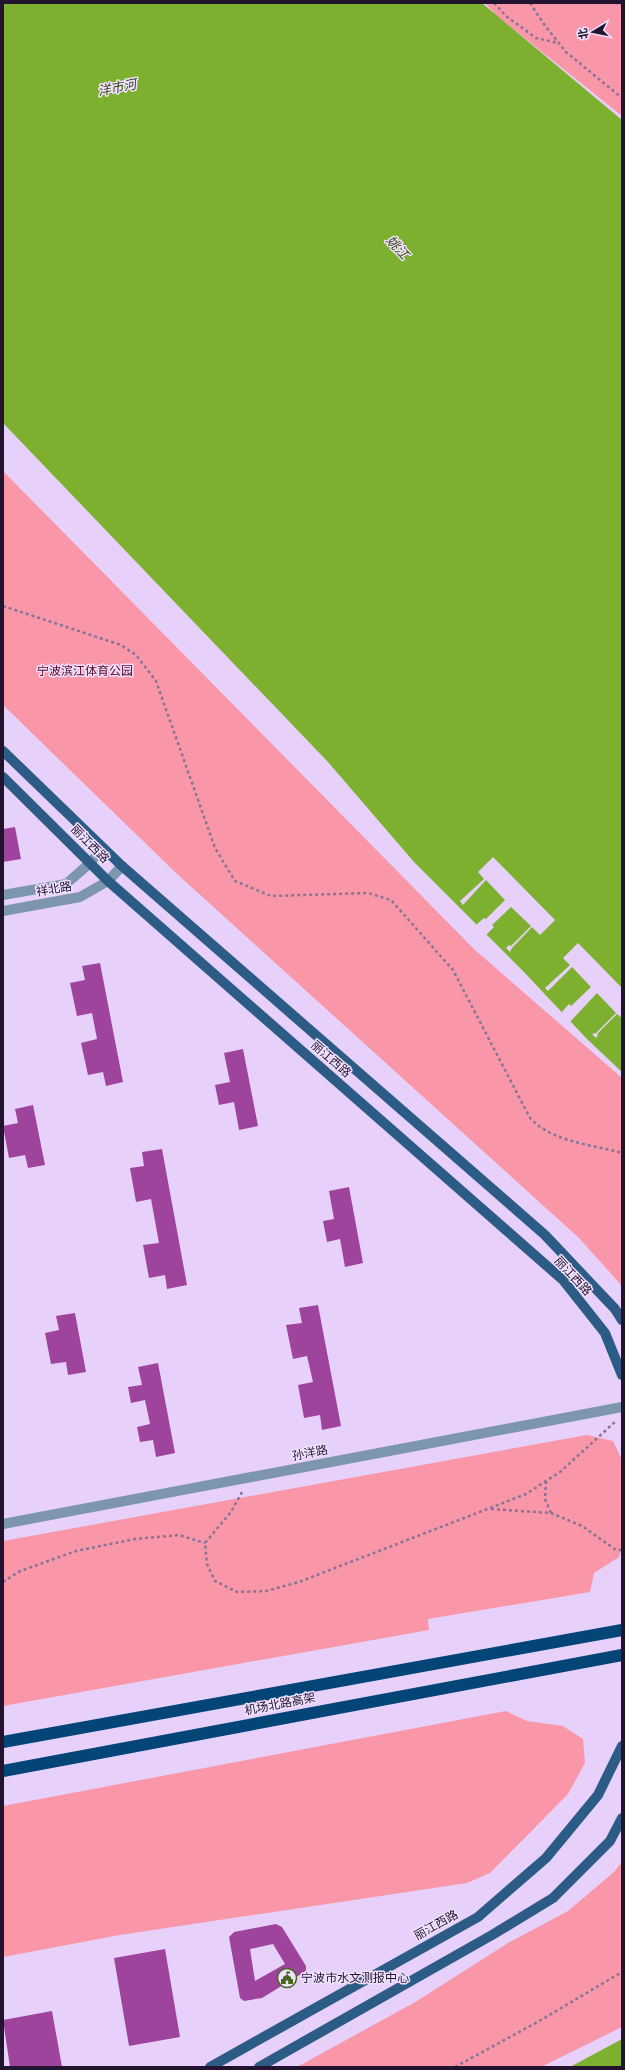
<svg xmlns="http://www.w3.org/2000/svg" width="625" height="2070" font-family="'Titillium Web','Noto Sans SC',sans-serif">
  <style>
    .green { fill: #f997a8 }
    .water { fill: #7eb02f }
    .pier { fill: #e7d1fb }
    .building { fill: #9f449c; fill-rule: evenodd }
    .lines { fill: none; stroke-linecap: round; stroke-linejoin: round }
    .path { stroke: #877597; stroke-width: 2.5; stroke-dasharray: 3 3; stroke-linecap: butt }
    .minor { stroke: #7d96ae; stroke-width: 10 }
    .major { stroke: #2c5b86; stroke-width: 10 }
    .highway { stroke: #034576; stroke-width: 12 }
    .labels { text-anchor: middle; stroke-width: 3; stroke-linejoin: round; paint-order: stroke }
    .park-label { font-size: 12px; fill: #580321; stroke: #f0e1fe }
    .street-label { font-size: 12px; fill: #22142e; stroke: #f0e1fe }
    .poi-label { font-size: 12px; fill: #22142e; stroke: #f0e1fe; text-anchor: start }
    .water-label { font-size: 13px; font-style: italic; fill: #2f4311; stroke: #f0e1fe }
  </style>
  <rect width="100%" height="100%" fill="#e7d1fb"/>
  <path class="green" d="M 485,3 L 622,3 L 622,116 L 497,16 Z
    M 3,471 L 474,949 L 622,1078 L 622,1286 L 579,1238 L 176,873 L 3,705 Z
    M 587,1435 L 613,1441 L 622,1460 L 622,1545 L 619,1557 L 594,1573 L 590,1592 L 428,1619 L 429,1630 L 3,1706 L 3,1541 Z
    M 506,1711 L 527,1721 L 563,1726 L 583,1739 L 585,1763 L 568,1794 L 490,1873 L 467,1883 L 120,1935 L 3,1957 L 3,1806 Z
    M 622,1862 L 622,2027 L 541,2067 L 297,2067 L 417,2001 L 508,1943 L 568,1911 L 614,1872 Z"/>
  <path class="water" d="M 3,3 L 482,3 L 622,120 L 622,1072 L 587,1039 L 523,971 L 414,862 L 328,762 L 3,423 Z
    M 622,2039 L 622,2067 L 570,2067 Z"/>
  <path class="pier" d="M 493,857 L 555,920 L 540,935 L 532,927 L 512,948 L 510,952 L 506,948 L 509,945 L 511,946 L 531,926 L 511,907 L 492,925 L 494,927 L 485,936 L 475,926 L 484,918 L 486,919 L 505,900 L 486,880 L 463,905 L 460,901 L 484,879 L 478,872 Z
    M 578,943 L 622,988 L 622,1018 L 617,1014 L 597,1034 L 598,1035 L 596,1038 L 592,1034 L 596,1033 L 616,1013 L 597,993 L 570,1022 L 561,1013 L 569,1004 L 571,1006 L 591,987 L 572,967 L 548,991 L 545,988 L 570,965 L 563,958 Z"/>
  <path class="building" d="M 15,827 L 21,859 L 3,862 L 3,829 Z
    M 100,963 L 123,1082 L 106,1086 L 103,1072 L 88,1075 L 81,1043 L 97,1039 L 92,1013 L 77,1016 L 70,983 L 85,980 L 82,966 Z
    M 243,1049 L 258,1126 L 239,1130 L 234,1102 L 219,1105 L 215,1085 L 230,1082 L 224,1053 Z
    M 33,1105 L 45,1165 L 28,1168 L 25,1155 L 9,1158 L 3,1126 L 18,1123 L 15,1109 Z
    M 162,1149 L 187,1285 L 167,1289 L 165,1275 L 149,1278 L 143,1245 L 159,1243 L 151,1199 L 136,1202 L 130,1168 L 144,1166 L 142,1152 Z
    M 349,1187 L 363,1263 L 345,1267 L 340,1239 L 327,1242 L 323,1221 L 334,1219 L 329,1191 Z
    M 318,1305 L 341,1426 L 322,1430 L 320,1415 L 304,1418 L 298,1385 L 313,1382 L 307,1356 L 293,1359 L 286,1325 L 302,1323 L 299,1308 Z
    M 75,1313 L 86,1372 L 68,1375 L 66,1362 L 51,1364 L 45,1333 L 59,1330 L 56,1316 Z
    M 158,1363 L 175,1453 L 156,1457 L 153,1440 L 140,1442 L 137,1427 L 150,1424 L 145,1400 L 131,1403 L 128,1387 L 142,1385 L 138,1367 Z
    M 276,1924 L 282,1927 L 306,1966 L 306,1971 L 262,1998 L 244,2001 L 240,1998 L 229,1937 L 234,1932 ZM 273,1944 L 285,1964 L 255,1981 L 250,1949 Z
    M 165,1949 L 180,2037 L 129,2046 L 114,1958 Z
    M 52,2011 L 62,2067 L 10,2067 L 3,2020 Z"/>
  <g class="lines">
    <path class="path" d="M 494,3 L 506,16 L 536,38 L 558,43
      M 530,3 L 546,27 L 566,52 L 622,98
      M 615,3 L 622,5
      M 3,606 L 121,645 L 136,655 L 156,681 L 215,848 L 235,881 L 271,896 L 368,893 L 391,900 L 453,970 L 530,1118 C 554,1143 591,1144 622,1153
      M 546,1481 L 545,1499 L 551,1513
      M 242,1492 L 231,1512 L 205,1543 L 207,1564 L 215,1581 L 237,1592 L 266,1591 L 299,1582 L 526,1494 L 560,1472 L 616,1421
      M 491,1509 L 551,1513 L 582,1526 L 616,1550 L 622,1550
      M 3,1582 L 18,1572 L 76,1551 L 135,1539 L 179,1535 L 205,1543
      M 455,2067 L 541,2020 L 622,1972"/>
    <path class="minor" d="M 3,895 L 66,884 L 90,863 L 103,848
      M 3,911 L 80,897 L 108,881 L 122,866
      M 3,1524 L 622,1407"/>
    <path class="major" d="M 3,751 L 122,866 L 545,1235 L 615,1309 L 622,1320
      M 3,777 L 108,881 L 563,1280 L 605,1333 L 622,1375
      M 210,2067 L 478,1917 L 546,1858 L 598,1795 L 622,1746
      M 259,2067 L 492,1935 L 553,1898 L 610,1841 L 622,1818"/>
    <path class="highway" d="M 3,1742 L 622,1630
      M 3,1771 L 622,1655"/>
  </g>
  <defs>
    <g id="civic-ring" transform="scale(1)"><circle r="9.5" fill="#f0e1fe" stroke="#48661b" stroke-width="1.5"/><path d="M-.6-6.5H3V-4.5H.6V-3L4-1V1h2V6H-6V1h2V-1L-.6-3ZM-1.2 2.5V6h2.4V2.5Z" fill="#48661b"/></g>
  </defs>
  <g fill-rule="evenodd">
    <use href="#civic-ring" x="287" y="1978"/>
  </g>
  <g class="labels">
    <g class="park-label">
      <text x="85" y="675">宁波滨江体育公园</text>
    </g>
    <g class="street-label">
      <text transform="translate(90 844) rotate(45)" y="4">丽江西路</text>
      <text transform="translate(54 889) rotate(-10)" y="4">祥北路</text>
      <text transform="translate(331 1059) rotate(41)" y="4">丽江西路</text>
      <text transform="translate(573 1276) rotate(47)" y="4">丽江西路</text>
      <text transform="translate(310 1453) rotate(-11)" y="4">孙洋路</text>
      <text transform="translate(280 1704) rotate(-11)" y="4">机场北路高架</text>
      <text transform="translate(436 1925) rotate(-29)" y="4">丽江西路</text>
    </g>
    <g class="poi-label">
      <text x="301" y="1982">宁波市水文测报中心</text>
    </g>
    <g class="water-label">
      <text transform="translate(117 87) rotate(-11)" y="5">洋市河</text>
      <text transform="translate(398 247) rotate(47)" y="5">姚江</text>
    </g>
  </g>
  <rect width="625" height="2070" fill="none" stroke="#22142e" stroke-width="8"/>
  <g transform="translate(593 32) rotate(260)" stroke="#f0e1fe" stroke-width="3" paint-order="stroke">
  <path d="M0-3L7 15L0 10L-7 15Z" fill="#22142e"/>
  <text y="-6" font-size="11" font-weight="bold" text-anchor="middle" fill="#22142e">北</text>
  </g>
</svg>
